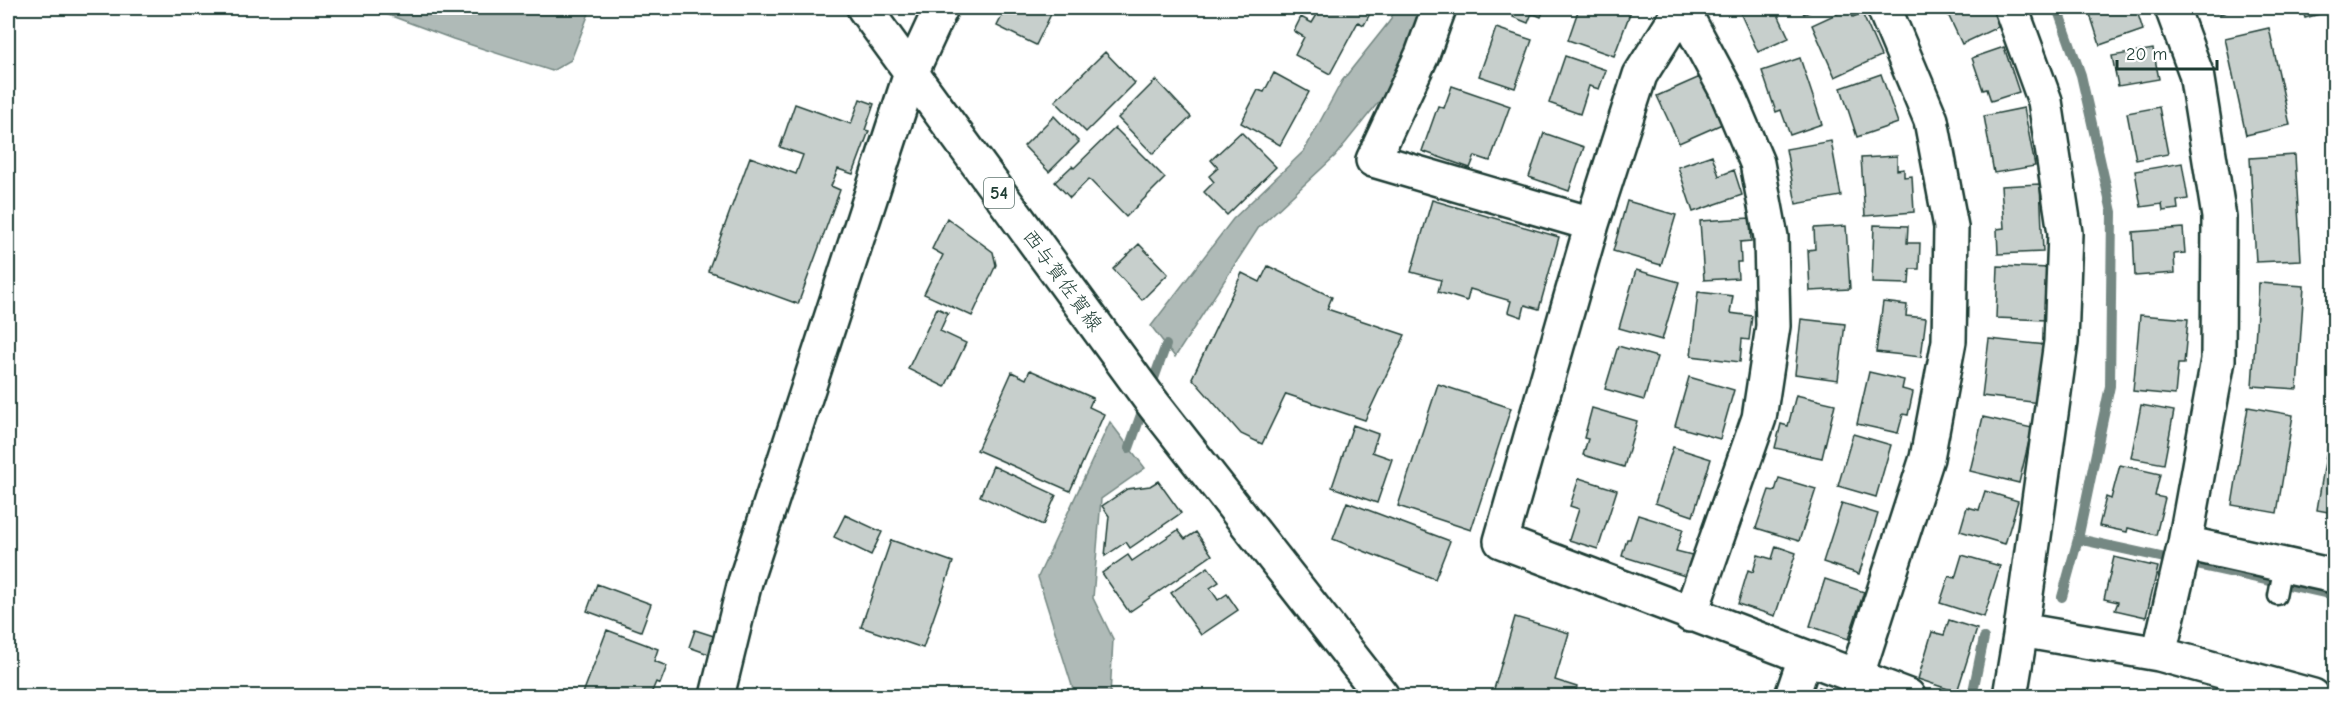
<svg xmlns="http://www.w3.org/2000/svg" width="2342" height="704" font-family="'Comic Neue','Klee One',sans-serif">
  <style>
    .water { fill: #afbab7; stroke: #758883; stroke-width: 1.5 }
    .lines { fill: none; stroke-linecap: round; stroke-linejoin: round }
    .stream { stroke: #758883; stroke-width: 10 }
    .building { fill: #c7cfcc; stroke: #1f3d34; stroke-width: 1.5 }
    .lane-casing { stroke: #1f3d34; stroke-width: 21 }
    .street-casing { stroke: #1f3d34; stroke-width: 38 }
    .secondary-casing { stroke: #1f3d34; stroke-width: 38 }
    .primary-casing { stroke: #1f3d34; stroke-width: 38 }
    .lane { stroke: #fff; stroke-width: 16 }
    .street { stroke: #fff; stroke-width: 33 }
    .secondary { stroke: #fff; stroke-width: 33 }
    .primary { stroke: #fff; stroke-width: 33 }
    .labels { text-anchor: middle; stroke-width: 4.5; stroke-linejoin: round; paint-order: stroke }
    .shield { fill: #fff; stroke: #627771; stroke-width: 1.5 }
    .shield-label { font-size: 18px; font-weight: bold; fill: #1f3d34 }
    .street-label { font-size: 20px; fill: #1f3d34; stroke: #fff }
  </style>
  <rect width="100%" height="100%" fill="#fff"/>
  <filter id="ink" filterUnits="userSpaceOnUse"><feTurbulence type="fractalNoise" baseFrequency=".0167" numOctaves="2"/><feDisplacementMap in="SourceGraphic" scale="12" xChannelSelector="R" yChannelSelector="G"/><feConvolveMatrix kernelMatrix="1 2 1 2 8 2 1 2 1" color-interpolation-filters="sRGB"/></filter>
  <g filter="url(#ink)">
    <path class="water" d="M 370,8 L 591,8 L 571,60 L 552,71 L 453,39 Z
      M 1396,8 L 1425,8 L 1402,73 L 1335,156 L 1259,227 L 1175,357 L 1151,326 L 1233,219 L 1304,151 L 1342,81 L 1389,22 Z
      M 1110,422 L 1145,468 L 1101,499 L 1093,598 L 1113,639 L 1110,696 L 1072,696 L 1073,689 L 1038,577 Z"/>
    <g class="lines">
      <path class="stream" d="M 2057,8 L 2081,75 L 2112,212 L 2110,386 L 2078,539 L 2062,597
        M 1129,448 L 1166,345
        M 2078,539 L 2334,595
        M 1972,696 L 1984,638"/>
    </g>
    <path class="building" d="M 1006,8 L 1054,8 L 1036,45 L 997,26 Z
      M 1321,8 L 1373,8 L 1364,25 L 1358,22 L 1330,74 L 1295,55 L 1304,37 L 1294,31 L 1301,17 L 1312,23 Z
      M 1515,8 L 1545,8 L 1541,17 L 1532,13 L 1528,23 L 1513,17 L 1516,8 Z
      M 1579,8 L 1632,8 L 1614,56 L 1568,40 Z
      M 1738,8 L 1775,8 L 1789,38 L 1758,52 Z
      M 1801,8 L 1819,8 L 1804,14 Z
      M 1849,8 L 1853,17 L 1862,13 L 1881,56 L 1835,77 L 1812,25 Z
      M 1945,8 L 1991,8 L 2000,26 L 1962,44 Z
      M 2098,8 L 2136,8 L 2143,30 L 2100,45 L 2089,11 Z
      M 2217,8 L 2238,8 L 2220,14 Z
      M 2302,8 L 2334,8 L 2334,10 L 2305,18 Z
      M 1496,28 L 1532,40 L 1515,88 L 1479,76 Z
      M 2269,28 L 2290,125 L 2246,135 L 2225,38 Z
      M 2004,47 L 2019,92 L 1991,101 L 1987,89 L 1983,90 L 1972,58 Z
      M 2153,49 L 2159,79 L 2118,86 L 2112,56 Z
      M 1105,52 L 1135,83 L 1086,132 L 1055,101 Z
      M 1565,56 L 1606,70 L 1599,89 L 1589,86 L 1580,114 L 1549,103 Z
      M 1800,58 L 1822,124 L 1790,135 L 1781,110 L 1776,112 L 1762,71 Z
      M 1274,73 L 1309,92 L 1280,145 L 1241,123 L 1258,90 L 1264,92 Z
      M 1881,74 L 1898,123 L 1857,137 L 1841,88 Z
      M 1700,77 L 1722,124 L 1679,143 L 1657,96 Z
      M 1156,80 L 1191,117 L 1153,154 L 1118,118 Z
      M 1452,86 L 1510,106 L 1490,161 L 1475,156 L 1470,168 L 1422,151 L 1438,106 L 1444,108 Z
      M 860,99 L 874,104 L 865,130 L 869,131 L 853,174 L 838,169 L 831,186 L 840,190 L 798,304 L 708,271 L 750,157 L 796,174 L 803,155 L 780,147 L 795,104 L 851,124 Z
      M 2159,107 L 2168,154 L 2136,160 L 2127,113 Z
      M 2024,108 L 2035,166 L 1994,173 L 1984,116 Z
      M 1054,116 L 1079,142 L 1049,172 L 1024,146 Z
      M 2330,126 L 2334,126 L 2334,172 Z
      M 1115,128 L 1165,178 L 1126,217 L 1089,179 L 1070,198 L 1055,182 L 1072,166 L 1074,168 Z
      M 1241,132 L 1276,167 L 1227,215 L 1204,192 L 1214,182 L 1209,176 L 1218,168 L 1211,160 Z
      M 1544,133 L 1584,147 L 1569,191 L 1529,177 Z
      M 1831,141 L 1841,196 L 1796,204 L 1786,149 Z
      M 1712,155 L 1719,176 L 1734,170 L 1742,195 L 1693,212 L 1678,167 Z
      M 2295,155 L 2301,260 L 2256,262 L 2250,158 Z
      M 1897,156 L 1897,170 L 1904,169 L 1904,177 L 1912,176 L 1914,212 L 1865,216 L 1861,158 Z
      M 2182,163 L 2188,199 L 2177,201 L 2178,209 L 2163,211 L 2162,204 L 2141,207 L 2135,171 Z
      M 2040,184 L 2043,252 L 1998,254 L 1997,229 L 2004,228 L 2001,186 Z
      M 1432,200 L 1559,237 L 1539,309 L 1525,305 L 1522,317 L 1508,312 L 1511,301 L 1470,289 L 1467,301 L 1438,292 L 1441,280 L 1411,272 Z
      M 1627,201 L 1676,215 L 1661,265 L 1613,251 Z
      M 947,218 L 993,252 L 996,265 L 972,316 L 924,294 L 943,255 L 932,249 Z
      M 1750,218 L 1751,241 L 1740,242 L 1741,262 L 1737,262 L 1738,278 L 1704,280 L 1700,221 Z
      M 1874,225 L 1908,226 L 1907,243 L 1920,243 L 1919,269 L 1910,269 L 1909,284 L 1872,283 Z
      M 1846,226 L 1850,289 L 1810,291 L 1808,250 L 1815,249 L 1814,228 Z
      M 2183,228 L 2185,253 L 2174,254 L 2175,273 L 2135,276 L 2133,232 Z
      M 1139,244 L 1168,274 L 1142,300 L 1113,269 Z
      M 1268,266 L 1332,297 L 1327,309 L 1405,335 L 1365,420 L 1286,394 L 1262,444 L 1241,434 L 1192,378 L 1242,273 L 1260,282 Z
      M 1998,266 L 2049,268 L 2047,320 L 1996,318 Z
      M 1636,270 L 1679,282 L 1662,340 L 1619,328 Z
      M 2259,283 L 2304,286 L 2297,389 L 2252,386 Z
      M 1698,292 L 1733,296 L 1730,313 L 1752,316 L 1749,340 L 1742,339 L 1740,362 L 1691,356 Z
      M 1883,302 L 1907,305 L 1906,316 L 1926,318 L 1921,357 L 1876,352 Z
      M 937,308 L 948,313 L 940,331 L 966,343 L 945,387 L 908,369 Z
      M 2140,315 L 2188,319 L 2184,364 L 2178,364 L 2175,395 L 2133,391 Z
      M 1801,319 L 1845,324 L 1838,380 L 1795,374 Z
      M 1989,339 L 2046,345 L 2040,403 L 1982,396 Z
      M 1618,346 L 1657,357 L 1644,400 L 1605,389 Z
      M 1030,370 L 1093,398 L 1089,407 L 1104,414 L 1070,491 L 977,450 L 1012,372 L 1026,379 Z
      M 1869,372 L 1904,380 L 1902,389 L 1913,392 L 1908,415 L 1903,414 L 1898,433 L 1857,424 Z
      M 1689,377 L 1734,390 L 1720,439 L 1675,426 Z
      M 1438,384 L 1511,408 L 1471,530 L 1398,506 Z
      M 1796,395 L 1835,404 L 1822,458 L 1775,448 L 1781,424 L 1788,426 Z
      M 2141,405 L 2174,411 L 2164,464 L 2131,458 Z
      M 2248,407 L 2293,415 L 2277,513 L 2232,505 Z
      M 1592,408 L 1637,421 L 1624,467 L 1583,455 L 1588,439 L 1584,438 Z
      M 1983,417 L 2032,428 L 2019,483 L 1970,471 Z
      M 1353,425 L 1378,434 L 1372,452 L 1392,459 L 1377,503 L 1332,487 Z
      M 2331,426 L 2334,427 L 2334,513 L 2317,510 Z
      M 1853,434 L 1891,445 L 1876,497 L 1838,486 Z
      M 1673,447 L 1711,459 L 1693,516 L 1655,503 Z
      M 2120,465 L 2160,474 L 2155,496 L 2165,498 L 2156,535 L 2128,528 L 2127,532 L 2099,526 L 2106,497 L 2111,499 Z
      M 993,466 L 1056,495 L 1043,525 L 980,496 Z
      M 1579,478 L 1617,490 L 1598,549 L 1569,540 L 1579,509 L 1570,506 Z
      M 1779,478 L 1816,489 L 1799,541 L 1756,528 L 1769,490 L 1775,491 Z
      M 1158,481 L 1181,513 L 1130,548 L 1126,542 L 1105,556 L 1109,516 L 1102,506 L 1127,489 L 1150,486 Z
      M 1985,491 L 2018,501 L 2005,544 L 1960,531 L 1967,507 L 1979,510 Z
      M 1347,502 L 1450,541 L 1435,579 L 1333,539 Z
      M 1842,503 L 1878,514 L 1859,574 L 1823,562 Z
      M 845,515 L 882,532 L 871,555 L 834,537 Z
      M 1638,515 L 1683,529 L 1676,551 L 1692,555 L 1685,576 L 1622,556 L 1627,539 L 1630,539 Z
      M 1178,530 L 1185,539 L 1196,532 L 1212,555 L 1129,612 L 1102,573 L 1128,555 L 1132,561 Z
      M 891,540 L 953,562 L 923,648 L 861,627 Z
      M 1776,546 L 1796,553 L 1775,616 L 1738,604 L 1748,570 L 1753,572 L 1758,555 L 1772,559 Z
      M 1962,555 L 2000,566 L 1984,617 L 1940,603 L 1949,576 L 1955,578 Z
      M 2114,557 L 2158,567 L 2146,617 L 2115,610 L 2118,602 L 2104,599 Z
      M 1208,567 L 1219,582 L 1210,588 L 1218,600 L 1227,594 L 1238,610 L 1201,635 L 1171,593 Z
      M 1825,579 L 1864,592 L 1848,639 L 1810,626 Z
      M 597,584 L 651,604 L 641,631 L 587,611 Z
      M 1515,617 L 1569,633 L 1555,680 L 1577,687 L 1574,696 L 1492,696 Z
      M 1949,620 L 1977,629 L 1957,692 L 1918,679 L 1932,632 L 1944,635 Z
      M 607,630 L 658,649 L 654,661 L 667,666 L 660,684 L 656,682 L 650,696 L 642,694 L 641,696 L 582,696 Z
      M 695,630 L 720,638 L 714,656 L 689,647 Z
      M 1819,687 L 1845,696 L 1816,696 Z"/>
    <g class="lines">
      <g class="lane-casing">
        <path id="lane" d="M 2277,596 L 2283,565"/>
      </g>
      <g class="street-casing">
        <path id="street" d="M 1439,8 L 1422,55 L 1373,160 L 1592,224
          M 1682,8 L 1640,75 L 1592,224 L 1501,541 L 1908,696
          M 1682,8 L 1726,90 L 1757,163 L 1771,237 L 1773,326 L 1759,418 L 1690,615
          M 2011,8 L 2045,101 L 2065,233 L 2061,342 L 2021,630 L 2159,654 L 2313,696
          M 2185,543 L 2334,576
          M 2159,654 L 2185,543 L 2218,360 L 2219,217 L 2196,73 L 2172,8
          M 1856,678 L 1927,458 L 1949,341 L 1951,227 L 1931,120 L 1884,8
          M 717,696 L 745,582 L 911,73 L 941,8
          M 1792,696 L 1805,658"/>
      </g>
      <g class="secondary-casing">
        <path id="secondary" d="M 2010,696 L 2021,630"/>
      </g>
      <g class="primary-casing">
        <path id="primary" d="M 864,8 L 1154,405 L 1382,696"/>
      </g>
      <use href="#lane" class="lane"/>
      <use href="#street" class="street"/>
      <use href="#secondary" class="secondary"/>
      <use href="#primary" class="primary"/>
    </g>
  </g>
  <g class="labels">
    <rect class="shield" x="984" y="178" width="30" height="30" rx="4.5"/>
    <g class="shield-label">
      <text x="999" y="199">54</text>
    </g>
    <g class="street-label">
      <text transform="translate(1063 280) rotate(54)" y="7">西与賀佐賀線</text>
    </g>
  </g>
  <rect width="2342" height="704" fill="none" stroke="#fff" stroke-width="30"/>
  <rect x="15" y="15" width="2312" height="674" fill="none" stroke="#1f3d34" stroke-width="2" filter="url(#ink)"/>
  <path d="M2117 60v9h100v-9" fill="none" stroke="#1f3d34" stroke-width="3"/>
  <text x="2126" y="60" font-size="18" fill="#1f3d34" stroke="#ffffff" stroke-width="4.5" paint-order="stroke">20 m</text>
</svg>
